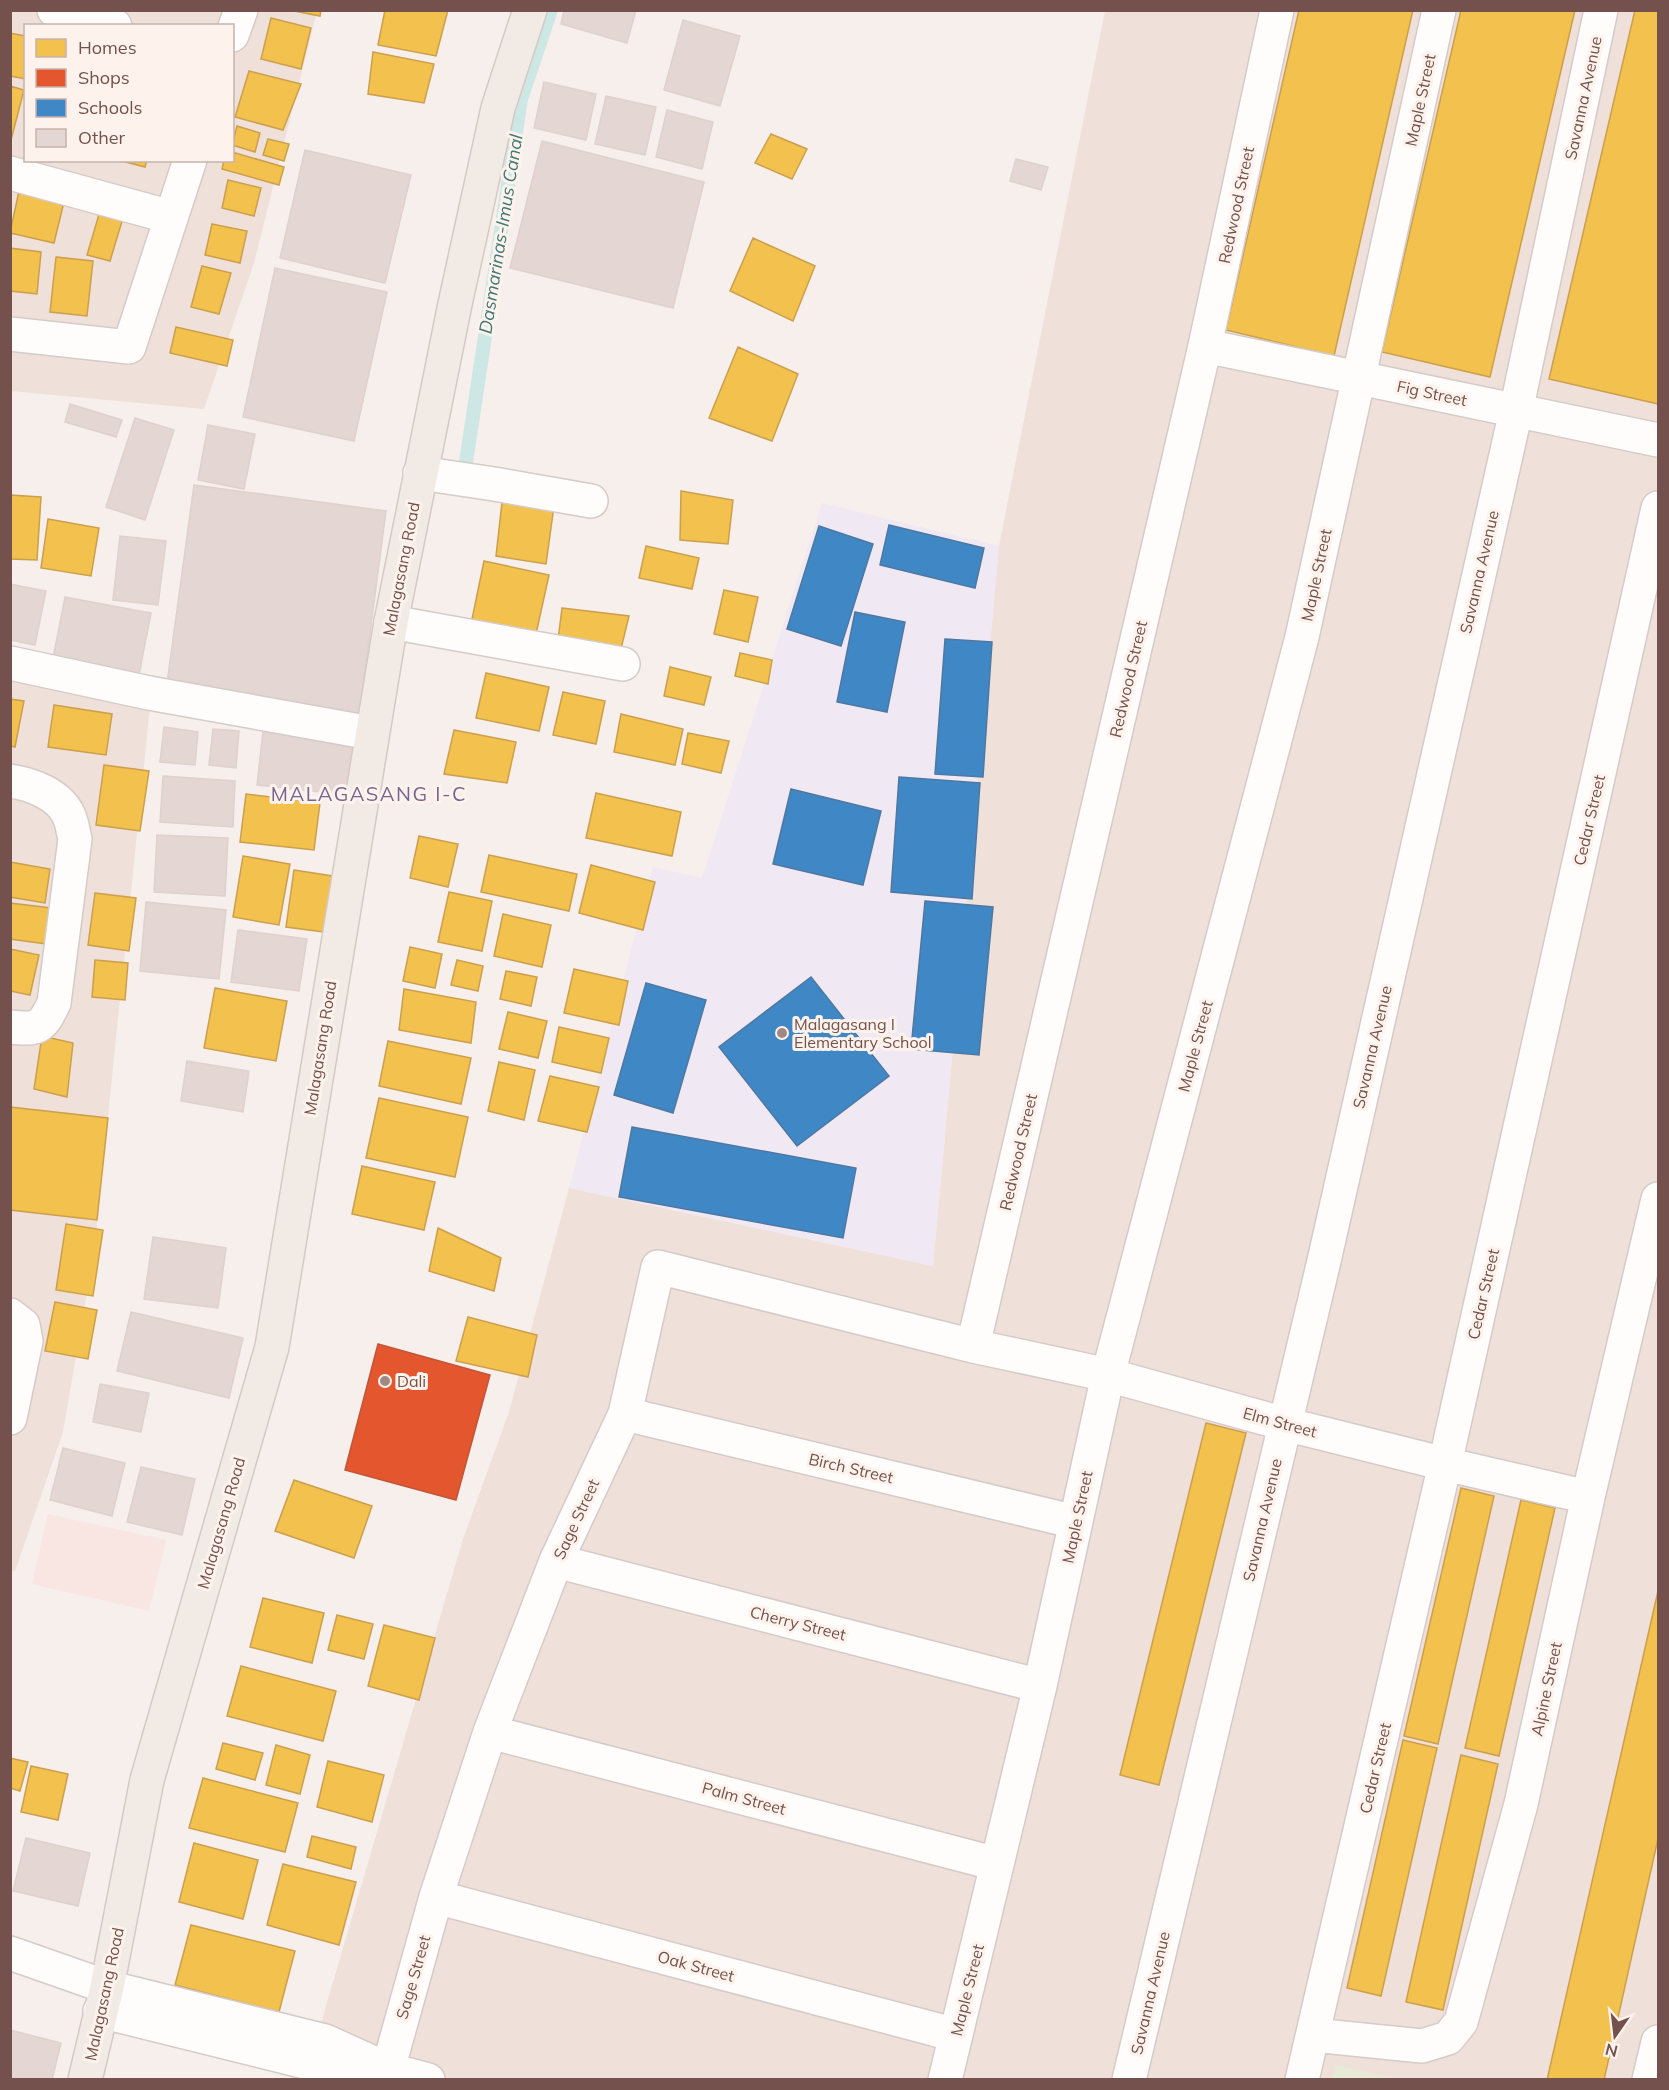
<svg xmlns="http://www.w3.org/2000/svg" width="1669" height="2090" font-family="Mulish,sans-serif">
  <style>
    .residential { fill: #efe0d9; fill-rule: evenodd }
    .commercial { fill: #f9e5e2 }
    .education { fill: #f0e8f2 }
    .green { fill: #e7ebd6 }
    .homes { fill: #f2c14e; stroke: #cc9f4d; stroke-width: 1.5 }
    .shops { fill: #e4572e; stroke: #c25537; stroke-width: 1.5 }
    .schools { fill: #3f88c5; stroke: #4f78a1; stroke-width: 1.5 }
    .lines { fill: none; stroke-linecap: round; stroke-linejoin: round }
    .stream { stroke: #cde7e4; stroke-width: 14 }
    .building { fill: #e3d6d3; stroke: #dfd1cd; stroke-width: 1.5 }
    .minor-casing { stroke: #d5cbc8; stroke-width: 36 }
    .major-casing { stroke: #d5c9c6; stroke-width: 36 }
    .minor { stroke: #fefdfc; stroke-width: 33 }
    .major { stroke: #f2eae5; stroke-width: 33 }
    .poi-dot { fill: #a28884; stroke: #fef3ec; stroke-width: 2 }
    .labels { text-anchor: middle; stroke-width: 6; stroke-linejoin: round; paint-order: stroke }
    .street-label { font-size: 16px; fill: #74514c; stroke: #fef3ec }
    .poi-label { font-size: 16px; fill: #74514c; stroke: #fef3ec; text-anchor: start }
    .water-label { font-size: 18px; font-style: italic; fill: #407875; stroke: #fef3ec }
    .quarter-label { font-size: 20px; letter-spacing: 1.5px; fill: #776490; stroke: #fef3ec }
  </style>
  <rect width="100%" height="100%" fill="#f6efeb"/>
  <path class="residential" d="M 10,11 L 317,11 L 254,263 L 204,409 L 11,391 ZM 26,26 L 232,26 L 232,160 L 26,160 Z
    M 1105,11 L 1658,11 L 1658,2079 L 307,2080 L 326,2006 L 463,1539 L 509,1412 L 569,1188 L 933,1266 L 999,546 Z
    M 11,681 L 150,707 L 94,1252 L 63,1432 L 15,1571 L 11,1570 Z"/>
  <path class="commercial" d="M 48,1514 L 166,1540 L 149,1611 L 32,1584 Z"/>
  <path class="education" d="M 822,503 L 999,546 L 933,1266 L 569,1188 L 653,867 L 702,878 Z"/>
  <path class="green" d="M 1336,2065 L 1398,2079 L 1333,2079 Z"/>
  <path class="homes" d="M 289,10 L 321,10 L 320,16 Z
    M 385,10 L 448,10 L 436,56 L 378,45 Z
    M 1299,10 L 1413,10 L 1334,356 L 1226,330 Z
    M 1461,10 L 1575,10 L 1490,377 L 1382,352 Z
    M 1635,10 L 1658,10 L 1658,404 L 1549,379 Z
    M 271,18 L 311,28 L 301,69 L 261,59 Z
    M 10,33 L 26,36 L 26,79 L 10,76 Z
    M 373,52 L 434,64 L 424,103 L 368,94 Z
    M 249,71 L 301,84 L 283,130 L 235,117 Z
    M 10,86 L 24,90 L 11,140 L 10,140 Z
    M 237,126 L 260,133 L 255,152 L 232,145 Z
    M 771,134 L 807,149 L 792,179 L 755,163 Z
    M 268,139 L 289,144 L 284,161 L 263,155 Z
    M 232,152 L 284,167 L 279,185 L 222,169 L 224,160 L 232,160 Z
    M 118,160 L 147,160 L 145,167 Z
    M 228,180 L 261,188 L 254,216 L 222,208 Z
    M 19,191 L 64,202 L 54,243 L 10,233 Z
    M 100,211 L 123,218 L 110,261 L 87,255 Z
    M 212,224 L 247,231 L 240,263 L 205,255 Z
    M 753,238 L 815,266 L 793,321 L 730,291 Z
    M 10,248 L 41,252 L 37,294 L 10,291 Z
    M 56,257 L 93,261 L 87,316 L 50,312 Z
    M 202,266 L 231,273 L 219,314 L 191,307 Z
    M 176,327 L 233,340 L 227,366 L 170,353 Z
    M 738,347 L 798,374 L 772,441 L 709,418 Z
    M 681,491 L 733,500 L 728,544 L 680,540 Z
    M 503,493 L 555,499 L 546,564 L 496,556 Z
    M 10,495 L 41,497 L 37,560 L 10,559 Z
    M 48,519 L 99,528 L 91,576 L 41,568 Z
    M 646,546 L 699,558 L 692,589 L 639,578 Z
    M 484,561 L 549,575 L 534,643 L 470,629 Z
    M 724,590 L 758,597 L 748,642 L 714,634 Z
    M 562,608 L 629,616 L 619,657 L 557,648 Z
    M 740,653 L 772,660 L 768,684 L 735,676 Z
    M 670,667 L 711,677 L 704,705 L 664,696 Z
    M 486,673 L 549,687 L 539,731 L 476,718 Z
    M 563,692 L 605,701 L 596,744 L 553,735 Z
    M 10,699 L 24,701 L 15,747 L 10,746 Z
    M 54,705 L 112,714 L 106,755 L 48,747 Z
    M 621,714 L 683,729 L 675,765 L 614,752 Z
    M 454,730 L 516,742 L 507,783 L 444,774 Z
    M 688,733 L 729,741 L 721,773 L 682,764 Z
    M 104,765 L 149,771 L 140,831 L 96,825 Z
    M 596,793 L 681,812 L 672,856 L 586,838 Z
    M 246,794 L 320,803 L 314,850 L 240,842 Z
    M 419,836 L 458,844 L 448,887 L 410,878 Z
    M 489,855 L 577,874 L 569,911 L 481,892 Z
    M 243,856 L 290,864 L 279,925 L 233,917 Z
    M 10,862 L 50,869 L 45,903 L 10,897 Z
    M 591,865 L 655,882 L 643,930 L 579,913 Z
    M 294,870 L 339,877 L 331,933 L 286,927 Z
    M 449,892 L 492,901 L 482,951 L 438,942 Z
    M 95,893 L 136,898 L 129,951 L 88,945 Z
    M 10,903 L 51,908 L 46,944 L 10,939 Z
    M 503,914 L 551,925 L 542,967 L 494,956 Z
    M 410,947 L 442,954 L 435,988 L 403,981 Z
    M 10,949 L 39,955 L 30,995 L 10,991 Z
    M 95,960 L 128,963 L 125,1000 L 92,997 Z
    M 457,960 L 483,966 L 478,991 L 451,985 Z
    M 574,969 L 628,981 L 619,1025 L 564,1013 Z
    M 506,971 L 537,977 L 531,1006 L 500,999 Z
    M 215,988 L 287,1001 L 276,1061 L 204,1048 Z
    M 404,989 L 476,1002 L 471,1043 L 399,1030 Z
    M 508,1012 L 547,1021 L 538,1058 L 499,1049 Z
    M 559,1027 L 609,1038 L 601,1073 L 552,1062 Z
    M 42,1036 L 73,1043 L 67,1097 L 34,1089 Z
    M 388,1041 L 471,1058 L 461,1104 L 379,1086 Z
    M 499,1062 L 535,1070 L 524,1120 L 488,1111 Z
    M 550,1076 L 599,1087 L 587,1132 L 538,1121 Z
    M 379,1098 L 468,1117 L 455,1177 L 366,1158 Z
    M 10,1107 L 108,1118 L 97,1220 L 10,1210 Z
    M 362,1166 L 435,1182 L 424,1230 L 352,1214 Z
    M 66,1224 L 103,1230 L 93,1296 L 56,1290 Z
    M 438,1228 L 501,1258 L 494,1291 L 429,1271 Z
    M 55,1302 L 97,1310 L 88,1359 L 45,1351 Z
    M 468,1317 L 537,1335 L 528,1377 L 456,1361 Z
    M 1206,1423 L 1246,1433 L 1159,1785 L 1120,1775 Z
    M 294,1480 L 372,1506 L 354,1558 L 275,1531 Z
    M 1461,1488 L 1494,1496 L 1438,1744 L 1404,1736 Z
    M 1521,1500 L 1555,1508 L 1499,1756 L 1465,1748 Z
    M 1658,1591 L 1658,1839 L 1604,2080 L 1547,2080 Z
    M 263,1598 L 324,1613 L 312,1663 L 250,1647 Z
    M 337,1615 L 373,1624 L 364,1659 L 328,1650 Z
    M 384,1625 L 435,1638 L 419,1700 L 368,1686 Z
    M 241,1666 L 336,1691 L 323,1741 L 227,1716 Z
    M 1403,1740 L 1437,1748 L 1381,1996 L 1347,1988 Z
    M 223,1743 L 263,1753 L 255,1780 L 216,1769 Z
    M 276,1745 L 310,1755 L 300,1794 L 266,1785 Z
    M 1461,1755 L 1498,1764 L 1443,2010 L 1406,2002 Z
    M 10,1758 L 28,1762 L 20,1791 L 10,1788 Z
    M 328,1761 L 384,1775 L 372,1822 L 317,1807 Z
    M 31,1766 L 68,1774 L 58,1820 L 21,1812 Z
    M 203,1778 L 298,1803 L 285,1852 L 189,1828 Z
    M 312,1836 L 356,1847 L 351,1869 L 307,1857 Z
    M 194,1843 L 258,1860 L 243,1919 L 179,1902 Z
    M 283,1864 L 356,1882 L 339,1945 L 267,1925 Z
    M 191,1925 L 295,1951 L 279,2012 L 175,1985 Z"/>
  <path class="shops" d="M 378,1344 L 490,1375 L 456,1500 L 345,1470 Z"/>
  <path class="schools" d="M 889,525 L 984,548 L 975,588 L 880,565 Z
    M 819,526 L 873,544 L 841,646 L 787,629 Z
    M 855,612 L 905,622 L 887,712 L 837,702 Z
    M 945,639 L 992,642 L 983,777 L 935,774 Z
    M 899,777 L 980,783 L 972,899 L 891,892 Z
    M 791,789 L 881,811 L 863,885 L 773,864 Z
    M 925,901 L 993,907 L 979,1055 L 911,1049 Z
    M 811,977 L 889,1076 L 797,1146 L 719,1047 Z
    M 646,983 L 706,1000 L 673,1113 L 614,1095 Z
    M 632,1127 L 856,1168 L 843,1238 L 619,1197 Z"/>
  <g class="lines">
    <path class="stream" d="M 466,462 L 521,99 L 551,10"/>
  </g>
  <path class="building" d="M 564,10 L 636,10 L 627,43 L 561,24 Z
    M 683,20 L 740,36 L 720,106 L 664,90 Z
    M 544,82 L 596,94 L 586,140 L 534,128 Z
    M 606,96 L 656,107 L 645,155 L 595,144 Z
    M 667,110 L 713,122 L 702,169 L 656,157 Z
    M 542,141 L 704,182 L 673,308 L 510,268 Z
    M 305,150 L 411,175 L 385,283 L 280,258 Z
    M 1016,159 L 1048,167 L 1041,190 L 1010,181 Z
    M 275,268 L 387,292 L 354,441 L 243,417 Z
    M 70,404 L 122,420 L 116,437 L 65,422 Z
    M 135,418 L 174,430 L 145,520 L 106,507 Z
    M 208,425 L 255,434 L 244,489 L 198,480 Z
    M 194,485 L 386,511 L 358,725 L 165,698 Z
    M 120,536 L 166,541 L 158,605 L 113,600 Z
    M 10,584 L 46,591 L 35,645 L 10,640 Z
    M 65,597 L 151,613 L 138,680 L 52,663 Z
    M 164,727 L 198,732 L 195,765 L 160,762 Z
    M 213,729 L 239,731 L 236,768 L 209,765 Z
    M 263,731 L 353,741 L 348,795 L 257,785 Z
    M 163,776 L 235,781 L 233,827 L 160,822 Z
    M 157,835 L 228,838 L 225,896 L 154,892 Z
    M 146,902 L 226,910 L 219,979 L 140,971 Z
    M 238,930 L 307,939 L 299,991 L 231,982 Z
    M 187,1061 L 249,1071 L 243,1112 L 181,1101 Z
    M 153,1237 L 226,1248 L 218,1308 L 144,1299 Z
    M 131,1312 L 243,1338 L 229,1398 L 117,1371 Z
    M 100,1384 L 149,1393 L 141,1432 L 93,1422 Z
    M 63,1448 L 125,1463 L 112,1516 L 50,1500 Z
    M 141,1467 L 195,1479 L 182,1535 L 127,1522 Z
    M 26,1838 L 90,1853 L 78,1906 L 13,1891 Z
    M 10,2030 L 61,2043 L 52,2080 L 10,2080 Z"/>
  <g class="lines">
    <g class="minor-casing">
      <path id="minor" d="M 54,10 L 115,26
        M 232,35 L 241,10
        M 10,173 L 171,217
        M 10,334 L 129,347 L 190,160
        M 1205,346 L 1658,440
        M 420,473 L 494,484 L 591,501
        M 391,622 L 623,664
        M 10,663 L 149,693 L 371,733
        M 10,781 C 32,784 60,795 69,816 C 72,823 73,831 75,839 L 54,1003 C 42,1028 39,1030 10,1027
        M 10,1315 L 23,1325 L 26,1341 L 10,1418
        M 973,1346 L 1205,346 L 1277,10
        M 625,1414 L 1076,1522
        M 556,1561 L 1040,1686
        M 490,1732 L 997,1864
        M 436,1897 L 956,2035
        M 10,1953 L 107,1987 L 325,2041 L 387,2069 L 428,2080
        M 100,2011 L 305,2062 L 365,2067
        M 1313,2035 L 1422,2046 L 1448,2038 L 1461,2022 L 1521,1804 L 1588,1497 L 1658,1199
        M 385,2080 L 436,1897 L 490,1732 L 556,1561 L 625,1414 L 658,1267 L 973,1346 L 1108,1375 L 1285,1424 L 1445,1464 L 1588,1497
        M 945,2080 L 1040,1686 L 1108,1375 L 1302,637 L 1439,10
        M 1129,2080 L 1324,1261 L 1516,411 L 1601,10
        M 1302,2080 L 1445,1464 L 1658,508
        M 1649,2080 L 1658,2042"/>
    </g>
    <g class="major-casing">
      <path id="major" d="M 85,2080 L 107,1987 L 147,1780 L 272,1347 L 391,622 L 455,304 L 498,108 L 530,10"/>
    </g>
    <use href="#minor" class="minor"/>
    <use href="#major" class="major"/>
  </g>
  <g class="poi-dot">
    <circle cx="782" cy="1033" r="6"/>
    <circle cx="385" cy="1381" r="6"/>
  </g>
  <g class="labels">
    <g class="street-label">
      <text transform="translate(1583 98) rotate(-78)" y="6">Savanna Avenue</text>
      <text transform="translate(1420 100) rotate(-78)" y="6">Maple Street</text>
      <text transform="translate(1236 205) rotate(-78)" y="6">Redwood Street</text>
      <text transform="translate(1432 393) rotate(12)" y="6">Fig Street</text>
      <text transform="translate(401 569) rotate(-79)" y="6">Malagasang Road</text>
      <text transform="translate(1479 572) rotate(-77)" y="6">Savanna Avenue</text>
      <text transform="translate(1316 575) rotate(-78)" y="6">Maple Street</text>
      <text transform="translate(1128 679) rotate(-77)" y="6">Redwood Street</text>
      <text transform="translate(1589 820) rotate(-77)" y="6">Cedar Street</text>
      <text transform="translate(1195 1046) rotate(-75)" y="6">Maple Street</text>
      <text transform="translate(1372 1047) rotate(-77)" y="6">Savanna Avenue</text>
      <text transform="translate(320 1048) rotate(-81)" y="6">Malagasang Road</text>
      <text transform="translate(1018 1152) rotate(-77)" y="6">Redwood Street</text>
      <text transform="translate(1483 1294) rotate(-77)" y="6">Cedar Street</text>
      <text transform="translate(1280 1422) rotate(15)" y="6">Elm Street</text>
      <text transform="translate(851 1468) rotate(13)" y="6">Birch Street</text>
      <text transform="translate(1077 1517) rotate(-78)" y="6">Maple Street</text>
      <text transform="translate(576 1519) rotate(-65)" y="6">Sage Street</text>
      <text transform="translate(1262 1520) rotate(-77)" y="6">Savanna Avenue</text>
      <text transform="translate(221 1523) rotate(-74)" y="6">Malagasang Road</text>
      <text transform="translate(798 1623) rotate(14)" y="6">Cherry Street</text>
      <text transform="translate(1546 1689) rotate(-78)" y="6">Alpine Street</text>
      <text transform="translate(1375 1768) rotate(-77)" y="6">Cedar Street</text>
      <text transform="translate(744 1798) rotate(15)" y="6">Palm Street</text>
      <text transform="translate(696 1966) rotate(15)" y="6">Oak Street</text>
      <text transform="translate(413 1977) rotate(-74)" y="6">Sage Street</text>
      <text transform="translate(967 1990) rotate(-76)" y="6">Maple Street</text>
      <text transform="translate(1150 1993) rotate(-77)" y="6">Savanna Avenue</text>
      <text transform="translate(104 1994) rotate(-78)" y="6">Malagasang Road</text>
    </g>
    <g class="poi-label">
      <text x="794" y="1030">Malagasang I<tspan x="794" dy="18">Elementary School</tspan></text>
      <text x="397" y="1387">Dali</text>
    </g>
    <g class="water-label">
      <text transform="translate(501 234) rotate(-81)" y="6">Dasmarinas-Imus Canal</text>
    </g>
    <g class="quarter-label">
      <text x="369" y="801">MALAGASANG I-C</text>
    </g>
  </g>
  <rect width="1669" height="2090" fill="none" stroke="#74514c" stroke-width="24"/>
  <rect x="24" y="24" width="210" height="138" fill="#fef3ec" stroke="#c7b2ac" stroke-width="1.5"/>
  <rect x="36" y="39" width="30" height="18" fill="#f2c14e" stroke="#c7b2ac" stroke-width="1.5"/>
  <text x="78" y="54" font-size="18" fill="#74514c">Homes</text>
  <rect x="36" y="69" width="30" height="18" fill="#e4572e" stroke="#c7b2ac" stroke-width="1.5"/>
  <text x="78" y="84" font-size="18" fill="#74514c">Shops</text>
  <rect x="36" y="99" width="30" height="18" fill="#3f88c5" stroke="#c7b2ac" stroke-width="1.5"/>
  <text x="78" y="114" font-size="18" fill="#74514c">Schools</text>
  <rect x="36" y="129" width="30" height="18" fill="#e3d6d3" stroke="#c7b2ac" stroke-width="1.5"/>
  <text x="78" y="144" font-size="18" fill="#74514c">Other</text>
  <g transform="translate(1615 2036) rotate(194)" stroke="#fef3ec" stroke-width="4.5" paint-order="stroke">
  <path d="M0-4.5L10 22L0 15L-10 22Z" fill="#74514c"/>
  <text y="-9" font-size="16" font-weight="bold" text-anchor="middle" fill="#74514c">N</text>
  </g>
</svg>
